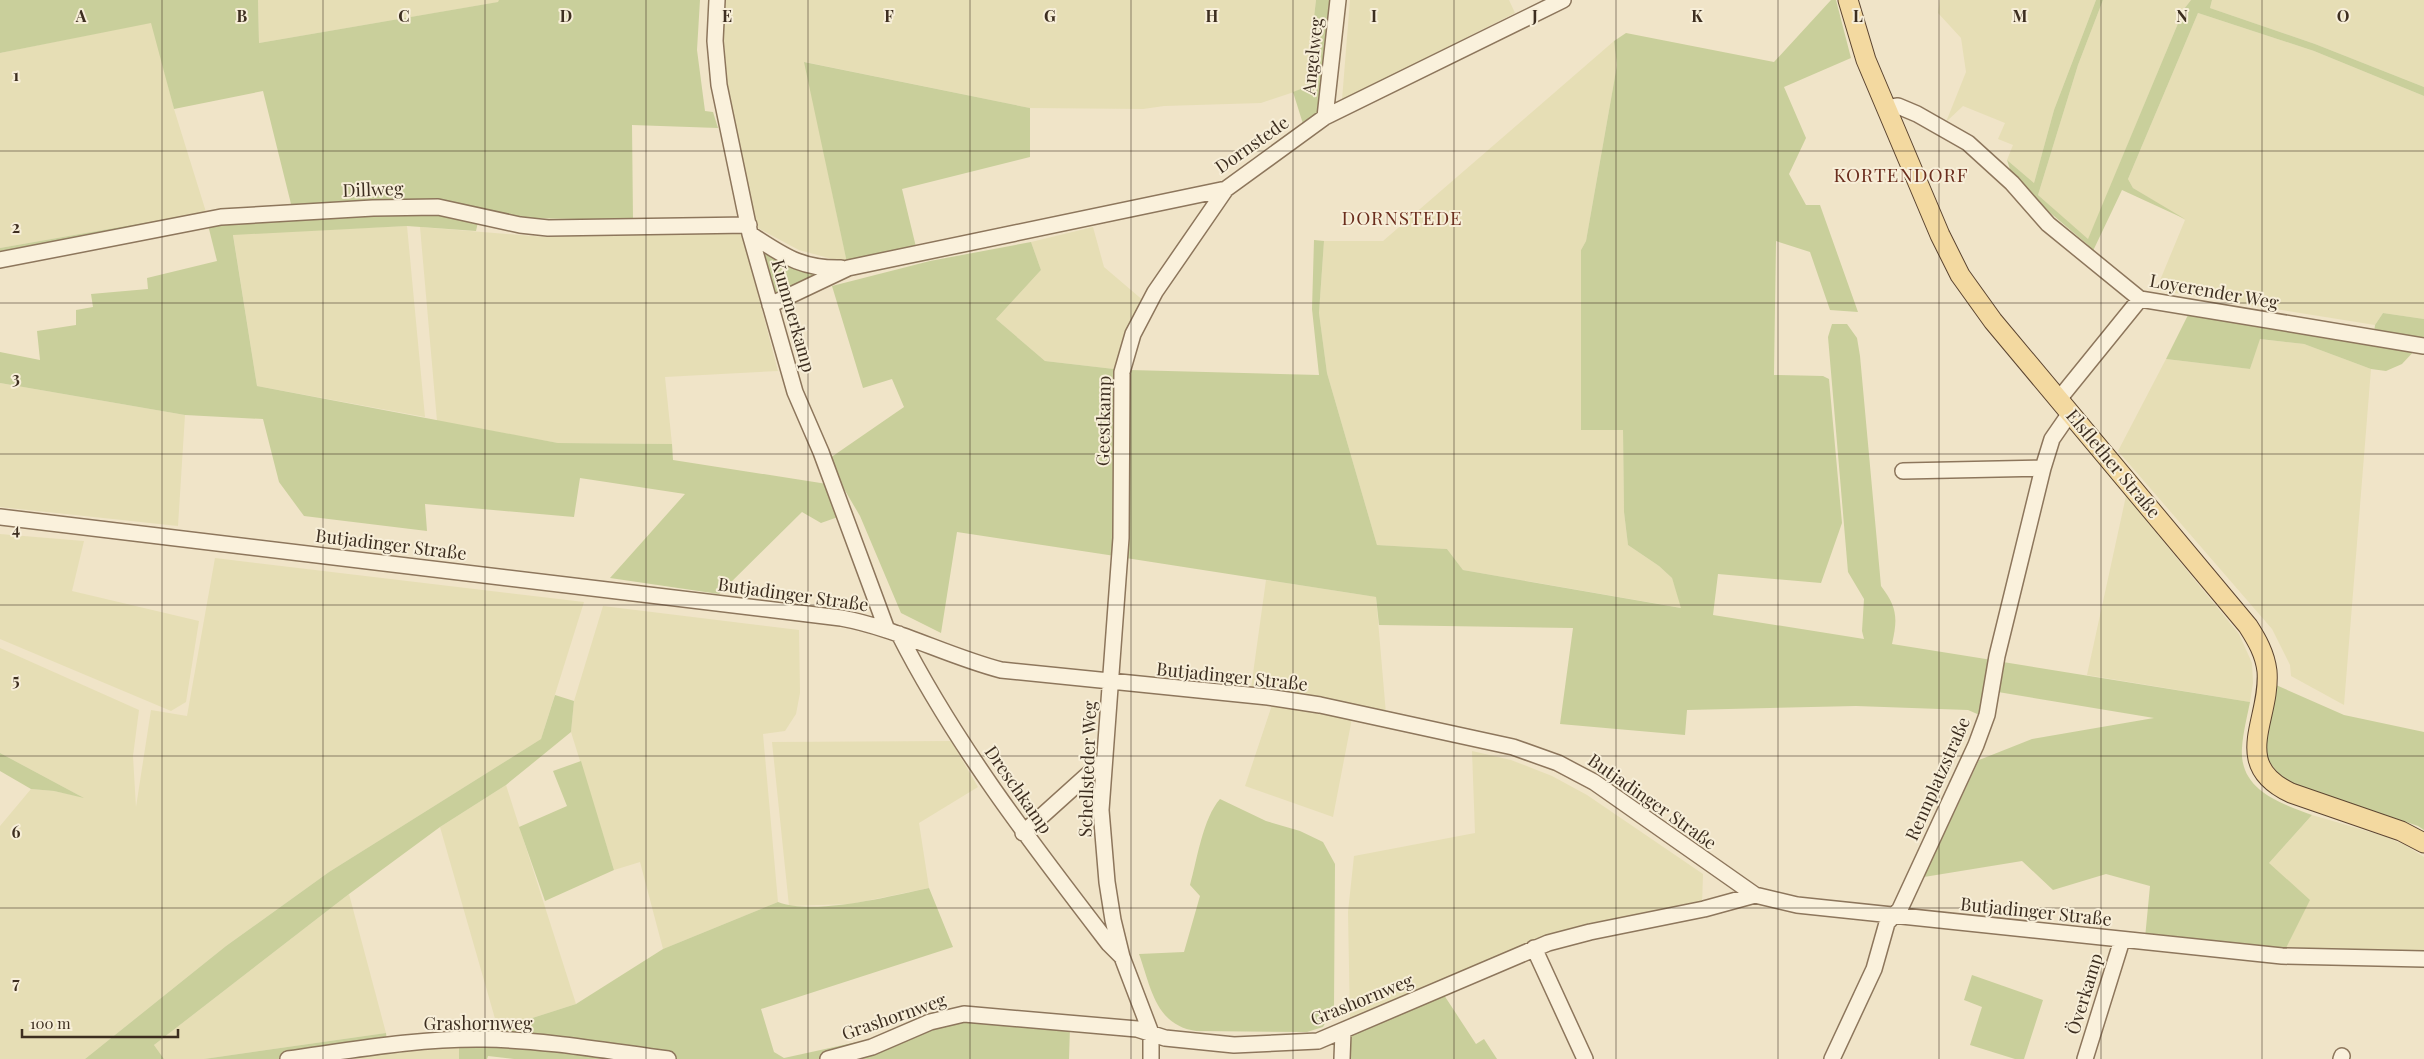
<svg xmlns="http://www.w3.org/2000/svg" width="2424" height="1059" font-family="'Playfair Display',serif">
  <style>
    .farmland { fill: #e6deb5 }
    .green { fill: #c9cf9b }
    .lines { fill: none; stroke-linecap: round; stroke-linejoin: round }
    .minor-casing { stroke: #8d765c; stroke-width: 18 }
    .major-casing { stroke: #5b4430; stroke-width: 21 }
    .minor { stroke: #faf1dc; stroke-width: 15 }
    .major { stroke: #f3d9a0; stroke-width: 19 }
    .grid { fill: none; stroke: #3d2e20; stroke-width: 1; stroke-opacity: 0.55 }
    .labels { text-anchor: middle; stroke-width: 4; stroke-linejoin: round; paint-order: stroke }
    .street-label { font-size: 18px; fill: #3d2e20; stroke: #f7eed8 }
    .neighbourhood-label { font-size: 19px; letter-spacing: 1px; fill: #6b2e1e; stroke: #f7eed8 }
    .grid-label { font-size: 16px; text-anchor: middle; font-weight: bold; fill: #3d2e20; stroke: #f7eed8; stroke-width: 4; stroke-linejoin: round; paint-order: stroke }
  </style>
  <rect width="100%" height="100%" fill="#f0e4c8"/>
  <path class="farmland" d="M 258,0 L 499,0 L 499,2 L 259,43 Z
    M 723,0 L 1316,0 L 1306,88 L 1261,103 L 1164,106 L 1143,109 L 1030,108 L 805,62 L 847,263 L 799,250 L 756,227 L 725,76 Z
    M 1350,0 L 1509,0 L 1515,13 L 1342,100 Z
    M 1940,0 L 2096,0 L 2054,110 L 2034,183 L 2007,160 L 2013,145 L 1998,139 L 2005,123 L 1963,106 L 1946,122 L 1966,72 L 1961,38 L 1938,13 Z
    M 2103,0 L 2191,0 L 2184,9 L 2088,240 L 2038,195 L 2078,65 Z
    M 2212,0 L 2424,0 L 2424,87 L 2315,44 L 2210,8 Z
    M 2198,13 L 2314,51 L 2424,96 L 2424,319 L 2383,313 L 2375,325 L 2156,290 L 2185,220 L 2133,188 L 2128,179 Z
    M 152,22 L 174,109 L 206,212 L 0,248 L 0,53 Z
    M 1614,41 L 1617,65 L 1586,241 L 1581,250 L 1581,430 L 1623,430 L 1624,512 L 1628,545 L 1659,566 L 1672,578 L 1682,608 L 1463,570 L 1447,549 L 1377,545 L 1327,373 L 1319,313 L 1324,241 L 1383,241 Z
    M 407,226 L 425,417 L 257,386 L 233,234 Z
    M 420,227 L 545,237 L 741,230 L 778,371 L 665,377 L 672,444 L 558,443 L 437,421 Z
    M 1093,227 L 1104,267 L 1145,302 L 1129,332 L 1114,369 L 1045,361 L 996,319 L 1041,270 L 1031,242 Z
    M 2259,339 L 2304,344 L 2371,369 L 2344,705 L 2291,676 L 2290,665 L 2272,629 L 2118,451 L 2166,359 L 2250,369 Z
    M 0,383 L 185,415 L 178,526 L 0,507 Z
    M 2126,496 L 2239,634 L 2252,663 L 2253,683 L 2250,702 L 2087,675 Z
    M 0,534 L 84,541 L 72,591 L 199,621 L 186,702 L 171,711 L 0,639 Z
    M 215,558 L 584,602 L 541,739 L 329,872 L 226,946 L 85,1059 L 0,1059 L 0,826 L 31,789 L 54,791 L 82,797 L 0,753 L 0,648 L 139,710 L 133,756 L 136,807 L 151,710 L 187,716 Z
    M 1266,580 L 1376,597 L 1386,714 L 1354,708 L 1333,817 L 1245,786 L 1277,690 L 1251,688 Z
    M 603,606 L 799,630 L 800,693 L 796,714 L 785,731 L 763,734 L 778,902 L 663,949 L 640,862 L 614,870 L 571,732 L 574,701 Z
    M 951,741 L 978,787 L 919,823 L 929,888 L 851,904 L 789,906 L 772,742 Z
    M 1472,751 L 1511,760 L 1552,776 L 1587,795 L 1703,874 L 1702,906 L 1631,918 L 1350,1021 L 1348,912 L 1354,856 L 1475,833 Z
    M 506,785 L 576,1004 L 498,1029 L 440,827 Z
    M 2312,815 L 2384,836 L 2405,845 L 2424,857 L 2424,954 L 2284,952 L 2269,863 Z
    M 349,894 L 386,1033 L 204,1059 L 164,1059 L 154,1045 Z
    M 459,1046 L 459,1059 L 330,1059 L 388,1049 Z"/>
  <path class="green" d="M 0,0 L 258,0 L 259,43 L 498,2 L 499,0 L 700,0 L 697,50 L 705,111 L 713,112 L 718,128 L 632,125 L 633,220 L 522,218 L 481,209 L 476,231 L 407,226 L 233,235 L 257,386 L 558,443 L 672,444 L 673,460 L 827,484 L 838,517 L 821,523 L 802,512 L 719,594 L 610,578 L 685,494 L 580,478 L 574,517 L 425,504 L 427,531 L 304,516 L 279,482 L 263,419 L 185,415 L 0,383 L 0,352 L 40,360 L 37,331 L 76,325 L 76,310 L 93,307 L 91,294 L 148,289 L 147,278 L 217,261 L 208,225 L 0,265 L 0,248 L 206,212 L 291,204 L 263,91 L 174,109 L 151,23 L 0,53 Z
    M 1316,0 L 1335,0 L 1322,114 L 1304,127 L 1293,92 L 1306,87 Z
    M 1831,0 L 1836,0 L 1851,58 L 1784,87 L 1806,138 L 1789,174 L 1806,205 L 1820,205 L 1858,312 L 1830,310 L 1810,252 L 1776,241 L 1774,375 L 1823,376 L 1829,379 L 1842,523 L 1821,583 L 1718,574 L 1713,615 L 1864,639 L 1862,631 L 1864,599 L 1848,572 L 1828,337 L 1832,324 L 1847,324 L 1857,338 L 1860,356 L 1881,586 C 1897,607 1898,618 1892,644 L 1992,660 L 1982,716 L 1968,710 L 1856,706 L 1687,710 L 1685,735 L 1560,724 L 1573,628 L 1379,625 L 1376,597 L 1126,558 L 1130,370 L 1319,375 L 1312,309 L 1314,240 L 1324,241 L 1319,313 L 1327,373 L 1377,545 L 1447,549 L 1463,570 L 1681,608 L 1672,578 L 1659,566 L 1628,545 L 1624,512 L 1623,430 L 1581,430 L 1581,250 L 1586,241 L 1617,65 L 1614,41 L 1626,33 L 1774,62 Z
    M 2096,0 L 2103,0 L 2078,65 L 2038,195 L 2088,239 L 2184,9 L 2191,0 L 2212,0 L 2210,8 L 2315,44 L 2424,87 L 2424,96 L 2314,51 L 2198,13 L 2128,179 L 2133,188 L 2185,219 L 2122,190 L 2092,253 L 2088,245 L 2014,182 L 2007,160 L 2034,183 L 2054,110 Z
    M 804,62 L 1030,108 L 1030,157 L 902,189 L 916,247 L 847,263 Z
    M 755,241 L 831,273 L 771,298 Z
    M 1031,242 L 1041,270 L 996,319 L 1045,361 L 1114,369 L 1115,556 L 957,532 L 941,633 L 901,613 L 860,516 L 840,482 L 830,458 L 904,407 L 892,379 L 863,388 L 832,286 L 930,261 Z
    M 2189,313 L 2416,349 L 2402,364 L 2386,371 L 2371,369 L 2304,344 L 2260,339 L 2250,369 L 2166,359 Z
    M 2383,313 L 2424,319 L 2424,342 L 2374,333 L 2375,325 Z
    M 2003,662 L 2250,702 C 2247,717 2243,733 2242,748 C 2239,790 2280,803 2312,815 L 2269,863 L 2310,900 L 2284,952 L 2145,938 L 2150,886 L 2106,874 L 2053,890 L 2022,861 L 1924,877 L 1979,760 L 2032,739 L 2154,718 L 1998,692 Z
    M 2276,685 L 2344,715 L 2424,732 L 2424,830 L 2418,826 L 2294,784 C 2249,759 2268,727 2276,685 Z
    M 555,695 L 574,701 L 571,732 L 506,785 L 440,827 L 349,894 L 154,1045 L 164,1059 L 85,1059 L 226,946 L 329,872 L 541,739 Z
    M 0,753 L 84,798 L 54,791 L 31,789 L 0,771 Z
    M 581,761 L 614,870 L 545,901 L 519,827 L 567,806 L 553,771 Z
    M 1220,799 L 1266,821 L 1300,831 L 1323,842 L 1335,864 L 1334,1007 L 1323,1027 L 1307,1032 L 1196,1031 C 1155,1025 1151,987 1139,954 L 1184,952 L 1200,896 L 1190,885 C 1197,860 1203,818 1220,799 Z
    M 929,888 L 953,947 L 761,1009 L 774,1052 L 784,1058 L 857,1042 L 852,1058 L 944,1022 L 977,1018 L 1070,1027 L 1069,1059 L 514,1059 L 488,1056 L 487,1059 L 459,1059 L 459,1046 L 498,1029 L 576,1004 L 663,949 L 778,902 C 814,916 891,896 929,888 Z
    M 1972,975 L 2043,1000 L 2024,1059 L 2015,1059 L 1970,1045 L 1982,1007 L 1964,1000 Z
    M 1442,992 L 1476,1044 L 1484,1039 L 1497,1059 L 1350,1059 L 1351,1036 Z
    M 386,1033 L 388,1049 L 330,1059 L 204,1059 Z"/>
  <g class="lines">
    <g class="minor-casing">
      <path id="minor" d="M 717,0 L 715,41 L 719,85 L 750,234 L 795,392 L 821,452 L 887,630
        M 1886,108 L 1898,106 L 1917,114 L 1968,143 L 2012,183 L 2048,224 L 2140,299 L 2424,346
        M 1325,117 L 1338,0
        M 750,234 C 783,255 800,269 841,268
        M 0,260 L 221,217 L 373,208 L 438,207 L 520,225 L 548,228 L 749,225
        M 770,305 L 848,268 L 1226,189 L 1325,117 L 1563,0
        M 2059,399 L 2140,299
        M 1903,471 L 2043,468
        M 0,517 L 841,618 C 896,628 947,656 1001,670 L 1268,697 L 1320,705 L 1513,747 L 1558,763 L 1594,782 L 1755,895 L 1797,905 L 2282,956 L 2424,959
        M 899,634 C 956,746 1033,845 1109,944 L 1122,957
        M 1023,833 L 1104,760
        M 1534,948 L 1585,1059
        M 288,1059 C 353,1050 419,1038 484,1039 C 546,1040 607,1051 668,1059
        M 828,1059 L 872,1047 L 930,1022 L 964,1014 L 1137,1029 L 1165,1038 L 1234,1045 L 1318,1041 L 1548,943 L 1590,932 L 1704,909 L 1755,895
        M 1151,1059 L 1151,1033 L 1122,957 L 1113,920 L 1107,882 L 1101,810 L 1121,538 L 1122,372 L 1133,334 L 1155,292 L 1226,189
        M 1342,1059 L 1343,1032
        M 1832,1059 L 1874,969 L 1887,923 L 1900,909 L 1976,745 L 1987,715 L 1997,656 L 2043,468 L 2052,439 L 2070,413
        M 2085,1059 L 2122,940
        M 2341,1059 L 2342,1056"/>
    </g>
    <g class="major-casing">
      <path id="major" d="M 1848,0 L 1866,60 L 1940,235 L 1960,275 L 1993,321 L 2248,626 C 2257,640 2265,654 2267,671 C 2271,720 2229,764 2291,793 L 2401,831 L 2424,843"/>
    </g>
    <use href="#minor" class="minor"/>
    <use href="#major" class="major"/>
  </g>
  <path class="grid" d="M 162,0 L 162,1059M 323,0 L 323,1059M 485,0 L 485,1059M 646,0 L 646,1059M 808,0 L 808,1059M 970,0 L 970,1059M 1131,0 L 1131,1059M 1293,0 L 1293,1059M 1454,0 L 1454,1059M 1616,0 L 1616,1059M 1778,0 L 1778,1059M 1939,0 L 1939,1059M 2101,0 L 2101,1059M 2262,0 L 2262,1059M 0,151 L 2424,151M 0,303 L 2424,303M 0,454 L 2424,454M 0,605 L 2424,605M 0,756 L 2424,756M 0,908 L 2424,908"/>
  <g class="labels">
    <g class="street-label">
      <text transform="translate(1313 56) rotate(-84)" y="6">Angelweg</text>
      <text transform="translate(1252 145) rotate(-35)" y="6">Dornstede</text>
      <text transform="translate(373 190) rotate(-2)" y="6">Dillweg</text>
      <text transform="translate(2214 292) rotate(10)" y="6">Loyerender Weg</text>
      <text transform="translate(793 316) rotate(74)" y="6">Kummerkamp</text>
      <text transform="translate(1104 421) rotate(-89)" y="6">Geestkamp</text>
      <text transform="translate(2113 464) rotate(50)" y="6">Elsflether Straße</text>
      <text transform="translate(391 545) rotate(7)" y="6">Butjadinger Straße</text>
      <text transform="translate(793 595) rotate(8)" y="6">Butjadinger Straße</text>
      <text transform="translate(1232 677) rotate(6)" y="6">Butjadinger Straße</text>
      <text transform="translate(1088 769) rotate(-88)" y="6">Schellsteder Weg</text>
      <text transform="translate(1938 779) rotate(-66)" y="6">Rennplatzstraße</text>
      <text transform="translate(1018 790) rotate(55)" y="6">Dreschkamp</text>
      <text transform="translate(1652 802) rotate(35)" y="6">Butjadinger Straße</text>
      <text transform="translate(2036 912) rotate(6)" y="6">Butjadinger Straße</text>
      <text transform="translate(2085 994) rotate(-73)" y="6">Överkamp</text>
      <text transform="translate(1362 1000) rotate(-22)" y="6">Grashornweg</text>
      <text transform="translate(894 1017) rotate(-19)" y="6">Grashornweg</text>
      <text x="478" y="1030">Grashornweg</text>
    </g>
    <g class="neighbourhood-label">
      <text x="1901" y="182">KORTENDORF</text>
      <text x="1402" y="225">DORNSTEDE</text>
    </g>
  </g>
  <g class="grid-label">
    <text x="81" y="22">A</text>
    <text x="242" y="22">B</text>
    <text x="404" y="22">C</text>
    <text x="566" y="22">D</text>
    <text x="727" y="22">E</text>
    <text x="889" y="22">F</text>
    <text x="1050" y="22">G</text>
    <text x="1212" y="22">H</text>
    <text x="1374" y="22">I</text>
    <text x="1535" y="22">J</text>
    <text x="1697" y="22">K</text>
    <text x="1858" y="22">L</text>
    <text x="2020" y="22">M</text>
    <text x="2182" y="22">N</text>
    <text x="2343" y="22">O</text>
    <text x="16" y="81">1</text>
    <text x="16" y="233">2</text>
    <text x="16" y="384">3</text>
    <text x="16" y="535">4</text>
    <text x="16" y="686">5</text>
    <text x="16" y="838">6</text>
    <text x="16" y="989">7</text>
  </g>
  <path d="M22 1029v8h156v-8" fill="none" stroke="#3d2e20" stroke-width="2.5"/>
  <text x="30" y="1029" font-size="15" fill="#3d2e20" stroke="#f7eed8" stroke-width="4" paint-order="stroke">100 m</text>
</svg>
